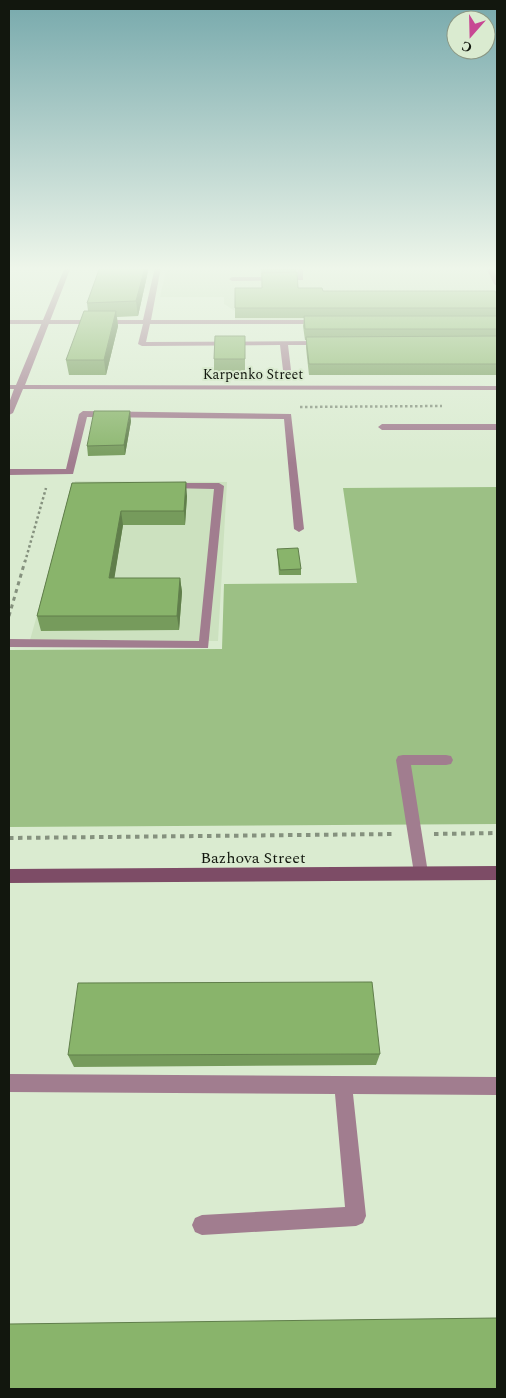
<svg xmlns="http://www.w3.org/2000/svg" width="506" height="1398" font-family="Spectral,serif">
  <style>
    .built { fill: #cce1bf }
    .green { fill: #9cc085 }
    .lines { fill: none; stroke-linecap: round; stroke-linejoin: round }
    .path-far2 { stroke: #85917e; stroke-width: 2.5; stroke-dasharray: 2.5 2.5; stroke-linecap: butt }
    .path-far1 { stroke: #85917e; stroke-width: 3; stroke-dasharray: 4 4; stroke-linecap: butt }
    .path { stroke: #85917e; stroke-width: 4; stroke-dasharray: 4.5 4.5; stroke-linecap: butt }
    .lane { fill: #a17d8f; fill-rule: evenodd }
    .street { fill: #a17d8f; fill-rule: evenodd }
    .secondary { fill: #7d4c66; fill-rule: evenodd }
    .wall { fill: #769b5c }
    .shaded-wall { fill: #607e4b }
    .building { fill: #89b46b; stroke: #607e4b }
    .labels { text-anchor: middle; stroke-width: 4; stroke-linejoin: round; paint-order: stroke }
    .far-street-label { font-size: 14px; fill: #12170e; stroke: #daebd0 }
    .street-label { font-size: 16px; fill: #12170e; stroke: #daebd0 }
  </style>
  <rect width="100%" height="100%" fill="#daebd0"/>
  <path class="built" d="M 167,267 L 497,267 L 497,319 L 235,320 L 235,311 L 224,304 L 224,297 L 160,297 Z
    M 75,481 L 227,482 L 218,641 L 30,640 Z"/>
  <path class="green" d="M 497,487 L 497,824 L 9,827 L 9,650 L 222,649 L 224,584 L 357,583 L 343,488 Z"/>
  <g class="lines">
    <path class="path-far2" d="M 300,407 L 442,406
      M 25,562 L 46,488"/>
    <path class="path-far1" d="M 9,616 L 25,561"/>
    <path class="path" d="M 434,834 L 497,833
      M 9,838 L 396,834"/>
    <path class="lane" d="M 155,267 L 161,267 L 151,320 L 319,320 L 323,322 L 319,324 L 150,324 L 146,342 L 323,341 L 327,343 L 323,345 L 288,345 L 291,370 L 287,372 L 283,370 L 280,345 L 142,346 L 138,344 L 143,324 L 9,324 L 9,320 L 143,320 Z
      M 297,267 L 303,267 L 303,280 L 232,281 L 229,279 L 232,277 L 298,277 Z
      M 486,267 L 492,267 L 497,278 L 497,286 L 494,284 Z
      M 83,411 L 291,414 L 304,529 L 299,532 L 294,529 L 284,419 L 87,417 L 73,474 L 9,475 L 9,469 L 66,469 L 79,414 Z
      M 497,424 L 497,430 L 382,430 L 378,427 L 382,424 Z
      M 171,483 L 219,483 L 224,486 L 208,648 L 9,647 L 9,639 L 199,641 L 214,489 L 168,488 L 166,486 Z
      M 403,755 L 446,755 L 451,756 L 453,760 L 451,764 L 446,765 L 411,765 L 428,873 L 426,878 L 421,880 L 416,878 L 414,873 L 396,760 L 398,756 Z
      M 9,1074 L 497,1077 L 497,1095 L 353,1094 L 366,1216 L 363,1223 L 356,1226 L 202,1235 L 195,1232 L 192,1225 L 195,1218 L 202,1215 L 345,1207 L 335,1094 L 9,1092 Z"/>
    <path class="street" d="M 65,267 L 71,267 L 25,385 L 497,386 L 497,390 L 23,389 L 13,413 L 9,415 L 9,403 L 14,389 L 9,389 L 9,385 L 16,385 Z"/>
    <path class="secondary" d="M 497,866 L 497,880 L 9,883 L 9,869 Z"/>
  </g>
  <path class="wall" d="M 149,267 L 138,316 L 117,317 L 118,326 L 106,375 L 69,375 L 66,360 L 88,311 L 87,303 Z
    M 261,267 L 296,267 L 296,272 L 298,288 L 323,291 L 497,295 L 497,375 L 309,375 L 306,348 L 306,340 L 305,340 L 303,326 L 304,318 L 235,318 L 235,308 L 262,288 Z
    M 245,336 L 245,375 L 214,375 L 214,359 Z
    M 131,421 L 125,455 L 88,456 L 87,446 Z
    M 72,483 L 187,496 L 185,525 L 123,525 L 114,578 L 180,578 L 182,592 L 179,630 L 41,631 L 37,616 Z
    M 277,549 L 301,569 L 301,575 L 279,575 Z
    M 380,1054 L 376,1065 L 74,1067 L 68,1055 Z"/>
  <path class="shaded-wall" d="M 145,267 L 149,267 L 138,316 L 136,301 Z
    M 116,311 L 118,326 L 106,375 L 104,360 Z
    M 130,411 L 131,421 L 125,455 L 124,445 Z
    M 186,482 L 187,496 L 185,525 L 184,511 Z
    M 121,511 L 123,525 L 112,593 L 109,578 Z
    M 180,578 L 182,592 L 179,630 L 177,616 Z"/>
  <path class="building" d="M 100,267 L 145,267 L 136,301 L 87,303 Z
    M 297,272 L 298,288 L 322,288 L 323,291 L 495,291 L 497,295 L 497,308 L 235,308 L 235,288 L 262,288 L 262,273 Z
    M 84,311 L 116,311 L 104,360 L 66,360 Z
    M 304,316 L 497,316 L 497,329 L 305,329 Z
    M 215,336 L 245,336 L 245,359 L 214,359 Z
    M 497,336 L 497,364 L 309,364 L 306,337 Z
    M 94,411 L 130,411 L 124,445 L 87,446 Z
    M 186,482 L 184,511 L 121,511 L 109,578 L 180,578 L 177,616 L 37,616 L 72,483 Z
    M 298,548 L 301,569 L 280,570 L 277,549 Z
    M 372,982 L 380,1054 L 68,1055 L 78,983 Z
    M 497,1318 L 497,1389 L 9,1389 L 9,1324 Z"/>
  <linearGradient id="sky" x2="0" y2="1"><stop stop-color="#77a9ac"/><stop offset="0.58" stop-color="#eef6ea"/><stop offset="1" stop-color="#eef6ea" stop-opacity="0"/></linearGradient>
  <rect width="506" height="463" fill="url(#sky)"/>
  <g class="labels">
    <g class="far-street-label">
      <text x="253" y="379">Karpenko Street</text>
    </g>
    <g class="street-label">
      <text x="253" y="863">Bazhova Street</text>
    </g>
  </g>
  <rect width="506" height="1398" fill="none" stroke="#12170e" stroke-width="20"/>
  <g transform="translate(471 35) rotate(200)"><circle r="24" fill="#daebd0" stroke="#8a9682"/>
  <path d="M0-4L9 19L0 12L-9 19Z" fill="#c74893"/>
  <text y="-8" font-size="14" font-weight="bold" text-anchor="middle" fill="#12170e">С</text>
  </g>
</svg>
